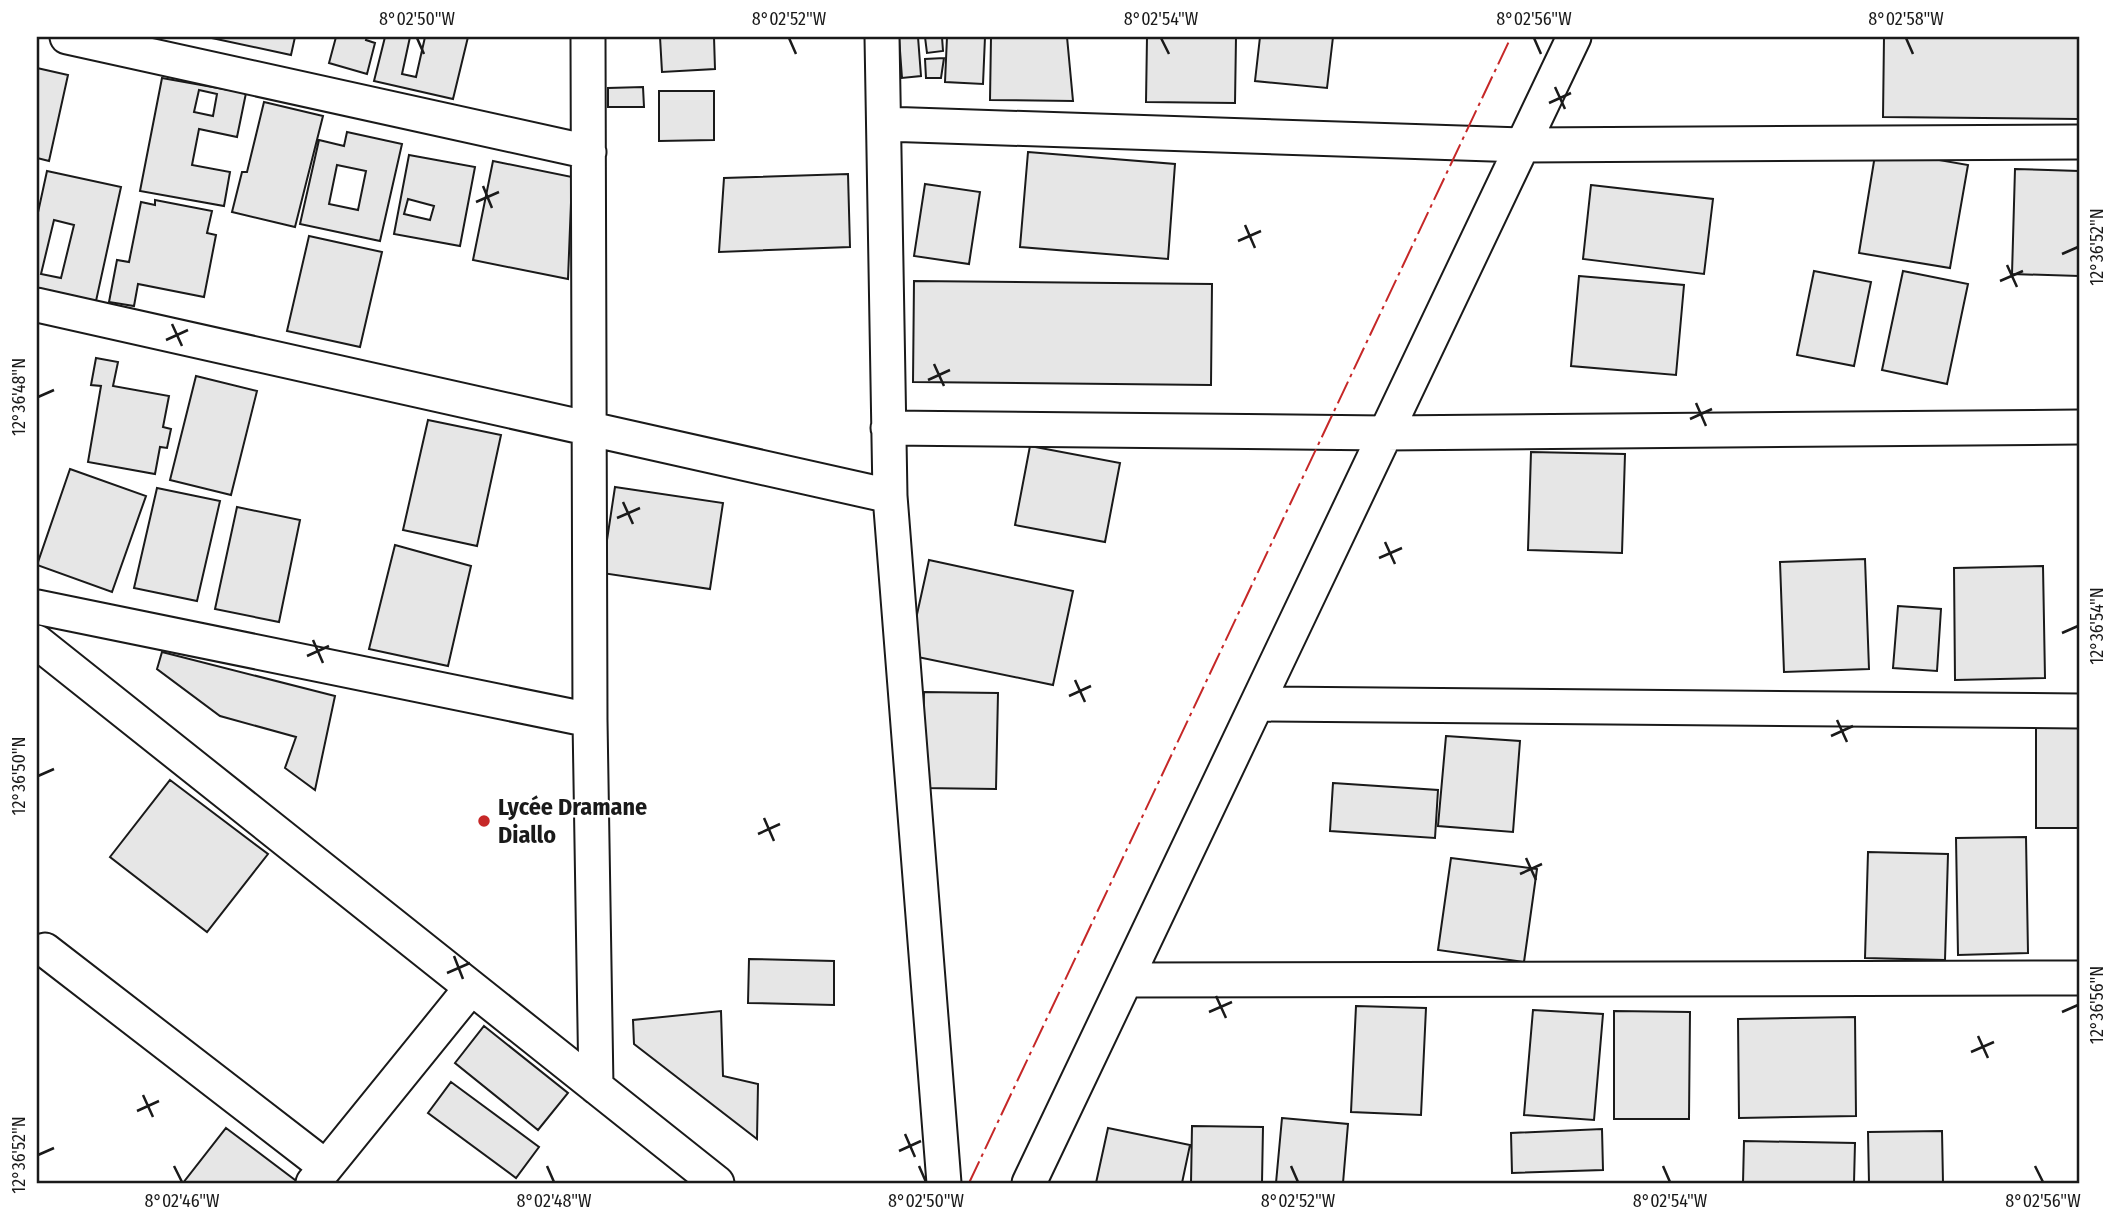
<svg xmlns="http://www.w3.org/2000/svg" width="2116" height="1220" font-family="'Fira Sans Condensed',sans-serif">
  <style>
    .building { fill: #e6e6e6; stroke: #1a1a1a; stroke-width: 2; fill-rule: evenodd }
    .lines { fill: none; stroke-linecap: round; stroke-linejoin: round }
    .minor-casing { stroke: #1a1a1a; stroke-width: 37 }
    .minor { stroke: #fff; stroke-width: 33 }
    .power { stroke: #c62828; stroke-width: 2; stroke-dasharray: 24 5 3.5 5; stroke-linecap: butt }
    .ticks { fill: none; stroke: #1a1a1a; stroke-width: 2.5 }
    .poi-dot { fill: #c62828; stroke: #fff; stroke-width: 2.5 }
    .labels { text-anchor: middle; stroke-width: 5; stroke-linejoin: round; paint-order: stroke }
    .poi-label { font-size: 24px; font-weight: bold; fill: #1a1a1a; stroke: #fff; text-anchor: start }
    .neatline { fill: none; stroke: #1a1a1a; stroke-width: 2.5 }
    .ticks-label { font-size: 18px; text-anchor: middle; fill: #1a1a1a }
  </style>
  <rect width="100%" height="100%" fill="#fff"/>
  <path class="building" d="M 207,37 L 295,37 L 291,55 Z
    M 336,37 L 367,37 L 366,40 L 375,43 L 367,74 L 329,63 Z
    M 385,37 L 410,37 L 402,74 L 416,77 L 425,37 L 468,37 L 453,99 L 374,81 Z
    M 660,37 L 714,37 L 715,69 L 662,72 Z
    M 899,37 L 918,37 L 921,76 L 902,78 Z
    M 925,37 L 942,37 L 943,51 L 927,53 Z
    M 947,37 L 985,37 L 983,84 L 945,82 Z
    M 991,37 L 1067,37 L 1073,101 L 990,100 Z
    M 1147,37 L 1236,37 L 1235,103 L 1146,102 Z
    M 1260,37 L 1333,37 L 1327,88 L 1255,81 Z
    M 1884,37 L 2079,37 L 2079,119 L 1883,117 Z
    M 944,58 L 941,78 L 926,78 L 925,59 Z
    M 37,68 L 68,75 L 49,161 L 37,158 Z
    M 162,78 L 246,93 L 237,137 L 199,129 L 192,165 L 230,172 L 224,206 L 140,191 ZM 199,90 L 217,94 L 213,116 L 194,112 Z
    M 643,87 L 644,107 L 608,107 L 608,88 Z
    M 659,91 L 714,91 L 714,140 L 659,141 Z
    M 264,102 L 323,116 L 295,227 L 232,212 L 242,172 L 247,172 Z
    M 347,132 L 402,144 L 380,241 L 300,224 L 319,140 L 344,146 ZM 337,165 L 366,171 L 358,210 L 329,204 Z
    M 1876,149 L 1968,165 L 1950,268 L 1859,253 Z
    M 1028,152 L 1175,164 L 1168,259 L 1020,247 Z
    M 409,155 L 475,167 L 460,246 L 394,234 ZM 408,199 L 434,206 L 430,220 L 404,214 Z
    M 493,161 L 572,177 L 568,279 L 473,260 Z
    M 2015,169 L 2079,171 L 2079,276 L 2012,274 Z
    M 47,171 L 121,187 L 96,301 L 37,288 L 37,217 ZM 54,220 L 74,225 L 61,278 L 41,274 Z
    M 848,174 L 850,247 L 719,252 L 724,178 Z
    M 925,184 L 980,192 L 969,264 L 914,256 Z
    M 1591,185 L 1713,199 L 1704,274 L 1583,259 Z
    M 155,200 L 212,211 L 207,233 L 216,235 L 204,297 L 138,284 L 134,306 L 109,302 L 117,260 L 129,262 L 141,202 L 155,205 Z
    M 309,236 L 382,252 L 360,347 L 287,331 Z
    M 1814,271 L 1871,282 L 1854,366 L 1797,355 Z
    M 1903,271 L 1968,284 L 1947,384 L 1882,370 Z
    M 1579,276 L 1684,285 L 1676,375 L 1571,366 Z
    M 914,281 L 1212,284 L 1211,385 L 913,382 Z
    M 96,358 L 118,362 L 113,386 L 169,396 L 163,427 L 171,429 L 167,448 L 160,447 L 155,474 L 88,462 L 101,386 L 91,385 Z
    M 196,376 L 257,391 L 231,495 L 170,480 Z
    M 428,420 L 501,435 L 477,546 L 403,530 Z
    M 1030,446 L 1120,463 L 1105,542 L 1015,525 Z
    M 1531,452 L 1625,454 L 1622,553 L 1528,550 Z
    M 70,469 L 146,496 L 112,592 L 37,565 Z
    M 615,487 L 723,503 L 710,589 L 602,573 Z
    M 157,488 L 220,501 L 197,601 L 134,588 Z
    M 237,507 L 300,520 L 279,622 L 215,609 Z
    M 395,545 L 471,566 L 448,666 L 369,649 Z
    M 1865,559 L 1869,669 L 1784,672 L 1780,562 Z
    M 929,560 L 1073,591 L 1053,685 L 908,655 Z
    M 2043,566 L 2045,678 L 1955,680 L 1954,568 Z
    M 1898,606 L 1941,609 L 1937,671 L 1893,668 Z
    M 162,652 L 335,696 L 315,790 L 285,768 L 296,737 L 220,716 L 157,669 Z
    M 924,692 L 998,693 L 996,789 L 922,788 Z
    M 2036,727 L 2079,727 L 2079,828 L 2036,828 Z
    M 1446,736 L 1520,741 L 1513,832 L 1438,826 Z
    M 170,780 L 268,854 L 207,932 L 110,857 Z
    M 1333,783 L 1438,790 L 1435,838 L 1330,831 Z
    M 2026,837 L 2028,953 L 1958,955 L 1956,838 Z
    M 1868,852 L 1948,854 L 1945,960 L 1865,958 Z
    M 1451,858 L 1537,869 L 1524,962 L 1438,950 Z
    M 749,959 L 834,961 L 834,1005 L 748,1003 Z
    M 1356,1006 L 1426,1008 L 1421,1115 L 1351,1112 Z
    M 1533,1010 L 1603,1014 L 1594,1120 L 1524,1115 Z
    M 721,1011 L 723,1076 L 758,1084 L 757,1139 L 634,1044 L 633,1020 Z
    M 1614,1011 L 1690,1012 L 1689,1119 L 1614,1119 Z
    M 1855,1017 L 1856,1116 L 1739,1118 L 1738,1019 Z
    M 484,1026 L 568,1093 L 538,1130 L 455,1063 Z
    M 451,1082 L 539,1147 L 516,1178 L 428,1113 Z
    M 1282,1118 L 1348,1124 L 1343,1183 L 1276,1183 Z
    M 1192,1126 L 1263,1127 L 1262,1183 L 1191,1183 Z
    M 226,1128 L 299,1183 L 183,1183 Z
    M 1108,1128 L 1190,1145 L 1182,1183 L 1096,1183 Z
    M 1602,1129 L 1603,1170 L 1512,1173 L 1511,1133 Z
    M 1942,1131 L 1943,1183 L 1869,1183 L 1868,1132 Z
    M 1744,1141 L 1855,1143 L 1854,1183 L 1743,1183 Z"/>
  <g class="lines">
    <g class="minor-casing">
      <path id="minor" d="M 67,37 L 589,152
        M 588,37 L 590,720 L 596,1087
        M 882,37 L 890,496 L 944,1183
        M 884,124 L 1522,145 L 2079,142
        M 37,305 L 890,496
        M 888,428 L 1386,433 L 2079,427
        M 37,607 L 590,720
        M 37,642 L 717,1183
        M 1257,704 L 2079,711
        M 45,950 L 326,1167
        M 1127,980 L 2079,978
        M 313,1183 L 471,988
        M 1029,1183 L 1574,37"/>
    </g>
    <use href="#minor" class="minor"/>
    <path class="power" d="M 969,1183 L 1511,37"/>
  </g>
  <path class="ticks" d="M 417,38 L 424,54M 789,38 L 796,54M 1161,38 L 1169,54M 1534,38 L 1541,54M 1906,38 L 1913,54M 1555,87 L 1565,109M 1549,103 L 1571,93M 483,186 L 492,208M 476,202 L 499,192M 1245,225 L 1255,248M 1238,241 L 1261,231M 2062,254 L 2078,247M 2007,265 L 2017,287M 2000,281 L 2023,271M 172,324 L 182,346M 166,340 L 188,330M 934,364 L 944,386M 928,380 L 950,370M 38,397 L 54,390M 1696,403 L 1706,426M 1690,419 L 1712,409M 623,502 L 633,524M 617,518 L 640,508M 1385,542 L 1395,564M 1379,558 L 1402,548M 2062,633 L 2078,626M 313,640 L 323,663M 307,656 L 329,646M 1075,680 L 1085,702M 1069,696 L 1091,686M 1837,720 L 1847,742M 1831,736 L 1853,726M 38,776 L 54,769M 764,818 L 774,841M 758,834 L 780,824M 1526,858 L 1536,880M 1520,874 L 1542,864M 454,956 L 463,979M 447,973 L 470,963M 1216,996 L 1226,1018M 1209,1012 L 1232,1002M 2062,1012 L 2078,1005M 1978,1036 L 1988,1058M 1971,1052 L 1994,1042M 143,1095 L 153,1117M 137,1111 L 159,1101M 905,1134 L 915,1157M 899,1151 L 921,1141M 38,1155 L 54,1148M 174,1166 L 182,1182M 547,1166 L 554,1182M 919,1166 L 926,1182M 1291,1166 L 1298,1182M 1663,1166 L 1670,1182M 2035,1166 L 2043,1182"/>
  <circle class="poi-dot" cx="484" cy="821" r="7"/>
  <g class="labels">
    <g class="poi-label">
      <text x="498" y="815">Lycée Dramane<tspan x="498" dy="28">Diallo</tspan></text>
    </g>
  </g>
  <rect width="2116" height="1220" fill="none" stroke="#ffffff" stroke-width="77"/>
  <rect x="38" y="38" width="2040" height="1144" class="neatline"/>
  <g class="ticks-label">
    <text x="417" y="25">8°02'50"W</text>
    <text x="789" y="25">8°02'52"W</text>
    <text x="1161" y="25">8°02'54"W</text>
    <text x="1534" y="25">8°02'56"W</text>
    <text x="1906" y="25">8°02'58"W</text>
    <text transform="translate(2097 247) rotate(-90)" y="6">12°36'52"N</text>
    <text transform="translate(19 397) rotate(-90)" y="6">12°36'48"N</text>
    <text transform="translate(2097 626) rotate(-90)" y="6">12°36'54"N</text>
    <text transform="translate(19 776) rotate(-90)" y="6">12°36'50"N</text>
    <text transform="translate(2097 1005) rotate(-90)" y="6">12°36'56"N</text>
    <text transform="translate(19 1155) rotate(-90)" y="6">12°36'52"N</text>
    <text x="182" y="1207">8°02'46"W</text>
    <text x="554" y="1207">8°02'48"W</text>
    <text x="926" y="1207">8°02'50"W</text>
    <text x="1298" y="1207">8°02'52"W</text>
    <text x="1670" y="1207">8°02'54"W</text>
    <text x="2043" y="1207">8°02'56"W</text>
  </g>
</svg>
